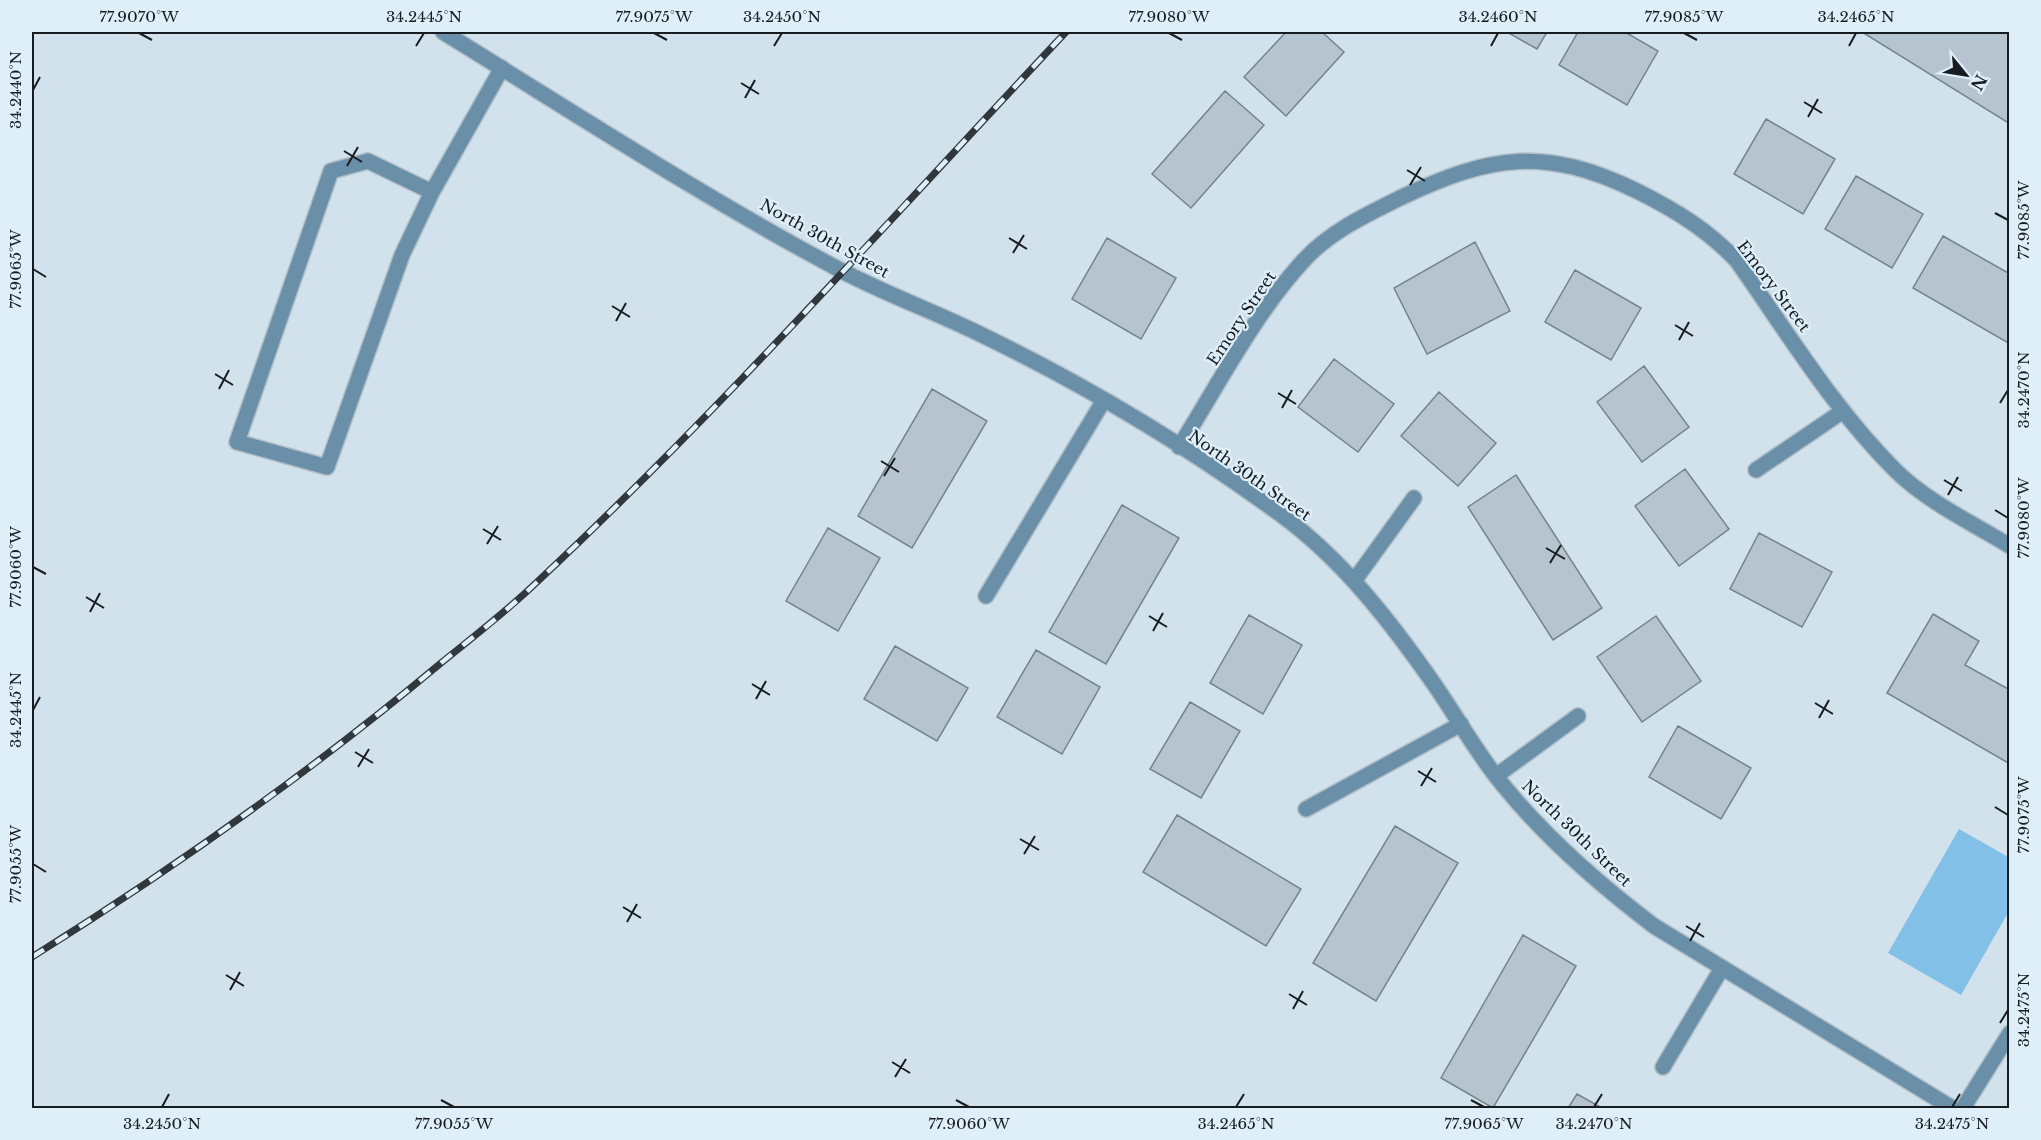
<svg xmlns="http://www.w3.org/2000/svg" width="2041" height="1140" font-family="'Libre Baskerville',serif">
  <style>
    .green { fill: #83c0e8 }
    .building { fill: #b5c4ce; stroke: #75838c; stroke-width: 1.5 }
    .lines { fill: none; stroke-linecap: round; stroke-linejoin: round }
    .lane-casing { stroke: #b0bec7; stroke-width: 18 }
    .street-casing { stroke: #b0bec7; stroke-width: 18 }
    .lane { stroke: #6a8fa8; stroke-width: 15 }
    .street { stroke: #6a8fa8; stroke-width: 15 }
    .rail-casing { stroke: #31383d; stroke-width: 7 }
    .rail { stroke: #dfeffa; stroke-width: 4.5; stroke-dasharray: 14; stroke-linecap: butt }
    .ticks { fill: none; stroke: #171c20; stroke-width: 2 }
    .labels { text-anchor: middle; stroke-width: 4.5; stroke-linejoin: round; paint-order: stroke }
    .street-label { font-size: 16px; fill: #171c20; stroke: #dfeffa }
    .neatline { fill: none; stroke: #171c20; stroke-width: 2 }
    .ticks-label { font-size: 15px; text-anchor: middle; fill: #171c20 }
  </style>
  <rect width="100%" height="100%" fill="#d2e2ec"/>
  <path class="green" d="M 1959,829 L 2010,858 L 2009,911 L 1961,995 L 1888,953 Z"/>
  <path class="building" d="M 1286,32 L 1322,32 L 1344,52 L 1286,116 L 1244,77 Z
    M 1507,32 L 1547,32 L 1537,49 Z
    M 1578,32 L 1625,32 L 1658,51 L 1627,105 L 1559,65 Z
    M 1862,32 L 2010,32 L 2010,124 Z
    M 1225,91 L 1264,125 L 1191,208 L 1152,174 Z
    M 1766,119 L 1835,159 L 1803,214 L 1734,174 Z
    M 1856,176 L 1923,214 L 1892,268 L 1825,229 Z
    M 1943,236 L 2010,274 L 2010,344 L 1913,288 Z
    M 1107,238 L 1176,278 L 1141,339 L 1072,299 Z
    M 1475,242 L 1510,311 L 1427,354 L 1394,288 Z
    M 1575,270 L 1641,308 L 1611,360 L 1545,322 Z
    M 1334,359 L 1394,404 L 1358,452 L 1298,407 Z
    M 1644,366 L 1689,427 L 1642,462 L 1597,402 Z
    M 932,389 L 987,421 L 912,548 L 858,516 Z
    M 1439,392 L 1496,443 L 1458,486 L 1401,436 Z
    M 1685,469 L 1729,529 L 1679,566 L 1635,506 Z
    M 1516,475 L 1602,608 L 1553,640 L 1468,507 Z
    M 1122,505 L 1179,538 L 1106,664 L 1049,632 Z
    M 828,528 L 880,558 L 838,631 L 786,601 Z
    M 1759,533 L 1832,572 L 1802,627 L 1730,589 Z
    M 1933,614 L 1979,641 L 1965,665 L 2010,690 L 2010,764 L 1887,693 Z
    M 1249,615 L 1302,645 L 1263,714 L 1210,683 Z
    M 1656,616 L 1701,681 L 1642,722 L 1597,657 Z
    M 895,646 L 968,688 L 937,741 L 864,699 Z
    M 1036,650 L 1100,687 L 1062,754 L 997,717 Z
    M 1190,702 L 1240,731 L 1201,798 L 1150,769 Z
    M 1678,726 L 1751,768 L 1721,819 L 1649,777 Z
    M 1177,815 L 1301,889 L 1266,946 L 1143,872 Z
    M 1395,826 L 1458,863 L 1376,1001 L 1313,963 Z
    M 1523,935 L 1576,966 L 1493,1108 L 1441,1078 Z
    M 1577,1094 L 1602,1108 L 1568,1108 Z"/>
  <g class="lines">
    <g class="lane-casing">
      <path id="lane" d="M 432,192 L 368,161 L 331,171 L 237,442 L 327,467 L 402,255 L 432,192 L 502,68
        M 1756,470 L 1843,411
        M 1354,581 L 1414,498
        M 986,596 L 1104,400
        M 1496,776 L 1578,716
        M 1306,809 L 1461,724
        M 1663,1067 L 1722,968"/>
    </g>
    <g class="street-casing">
      <path id="street" d="M 443,32 C 575,113 706,199 844,272 C 890,296 938,313 984,336 C 1087,386 1187,446 1280,514 C 1342,559 1390,621 1434,684 C 1457,717 1477,754 1503,785 C 1546,838 1600,885 1654,926 L 1952,1108
        M 1179,447 C 1219,384 1254,314 1305,259 C 1331,231 1366,215 1400,198 C 1491,155 1544,146 1637,191 C 1675,210 1708,230 1737,261 C 1787,332 1833,408 1895,470 C 1926,501 1972,523 2010,546
        M 1963,1108 L 2010,1033"/>
    </g>
    <use href="#lane" class="lane"/>
    <use href="#street" class="street"/>
    <g class="rail-casing">
      <path id="rail" d="M 32,957 C 174,868 312,771 441,663 C 473,637 507,611 537,582 C 723,408 892,217 1066,32"/>
    </g>
    <use href="#rail" class="rail"/>
  </g>
  <path class="ticks" d="M 139,33 L 152,40M 654,33 L 667,40M 1169,33 L 1182,40M 1684,33 L 1697,40M 416,46 L 424,33M 774,46 L 782,33M 1491,46 L 1498,33M 1849,46 L 1856,33M 741,83 L 759,94M 33,90 L 40,77M 745,98 L 755,80M 1804,102 L 1822,113M 1808,117 L 1818,99M 344,151 L 362,162M 347,166 L 358,147M 1407,170 L 1425,181M 1410,185 L 1421,167M 1995,213 L 2008,220M 1009,238 L 1027,249M 1013,253 L 1024,235M 33,269 L 46,277M 612,306 L 630,317M 616,321 L 626,303M 1675,325 L 1693,336M 1679,340 L 1689,322M 215,374 L 233,385M 219,389 L 229,370M 1278,393 L 1296,404M 2000,403 L 2008,390M 1282,408 L 1292,390M 881,461 L 899,472M 884,476 L 895,458M 1944,480 L 1962,491M 1948,495 L 1958,477M 1995,510 L 2008,518M 483,529 L 501,540M 487,544 L 498,526M 1546,548 L 1565,559M 1550,563 L 1561,545M 33,567 L 46,574M 86,597 L 104,608M 90,612 L 100,593M 1149,616 L 1167,627M 1153,631 L 1163,613M 752,684 L 770,695M 756,699 L 766,681M 1815,703 L 1833,714M 33,710 L 40,697M 1819,718 L 1829,700M 355,752 L 373,763M 358,767 L 369,749M 1418,771 L 1436,782M 1421,786 L 1432,768M 1995,807 L 2008,815M 1020,839 L 1039,850M 1024,854 L 1035,836M 33,864 L 46,872M 623,907 L 641,918M 627,922 L 637,904M 1686,926 L 1704,937M 1690,941 L 1700,923M 226,975 L 244,986M 230,990 L 240,972M 1289,994 L 1307,1005M 1293,1009 L 1303,991M 2000,1023 L 2008,1010M 892,1062 L 910,1073M 895,1077 L 906,1059M 441,1100 L 454,1107M 956,1100 L 969,1107M 1471,1100 L 1484,1107M 162,1107 L 169,1094M 1236,1107 L 1244,1094M 1594,1107 L 1602,1094M 1952,1107 L 1960,1094"/>
  <g class="labels">
    <g class="street-label">
      <text transform="translate(825 238) rotate(29)" y="6">North 30th Street</text>
      <text transform="translate(1774 286) rotate(53)" y="6">Emory Street</text>
      <text transform="translate(1241 318) rotate(-56)" y="6">Emory Street</text>
      <text transform="translate(1250 475) rotate(35)" y="6">North 30th Street</text>
      <text transform="translate(1577 833) rotate(44)" y="6">North 30th Street</text>
    </g>
  </g>
  <rect width="2041" height="1140" fill="none" stroke="#dfeffa" stroke-width="66"/>
  <g transform="translate(1966 75) rotate(120)" stroke="#dfeffa" stroke-width="4.5" paint-order="stroke">
  <path d="M0-4.5L10 22L0 15L-10 22Z" fill="#171c20"/>
  <text y="-9" font-size="16" font-weight="bold" text-anchor="middle" fill="#171c20">N</text>
  </g>
  <rect x="33" y="33" width="1975" height="1074" class="neatline"/>
  <g class="ticks-label">
    <text x="139" y="22">77.9070°W</text>
    <text x="424" y="22">34.2445°N</text>
    <text x="654" y="22">77.9075°W</text>
    <text x="782" y="22">34.2450°N</text>
    <text x="1169" y="22">77.9080°W</text>
    <text x="1498" y="22">34.2460°N</text>
    <text x="1684" y="22">77.9085°W</text>
    <text x="1856" y="22">34.2465°N</text>
    <text transform="translate(16 90) rotate(-90)" y="5">34.2440°N</text>
    <text transform="translate(2024 220) rotate(-90)" y="5">77.9085°W</text>
    <text transform="translate(16 269) rotate(-90)" y="5">77.9065°W</text>
    <text transform="translate(2024 390) rotate(-90)" y="5">34.2470°N</text>
    <text transform="translate(2024 518) rotate(-90)" y="5">77.9080°W</text>
    <text transform="translate(16 567) rotate(-90)" y="5">77.9060°W</text>
    <text transform="translate(16 710) rotate(-90)" y="5">34.2445°N</text>
    <text transform="translate(2024 815) rotate(-90)" y="5">77.9075°W</text>
    <text transform="translate(16 864) rotate(-90)" y="5">77.9055°W</text>
    <text transform="translate(2024 1010) rotate(-90)" y="5">34.2475°N</text>
    <text x="162" y="1129">34.2450°N</text>
    <text x="454" y="1129">77.9055°W</text>
    <text x="969" y="1129">77.9060°W</text>
    <text x="1236" y="1129">34.2465°N</text>
    <text x="1484" y="1129">77.9065°W</text>
    <text x="1594" y="1129">34.2470°N</text>
    <text x="1952" y="1129">34.2475°N</text>
  </g>
</svg>
